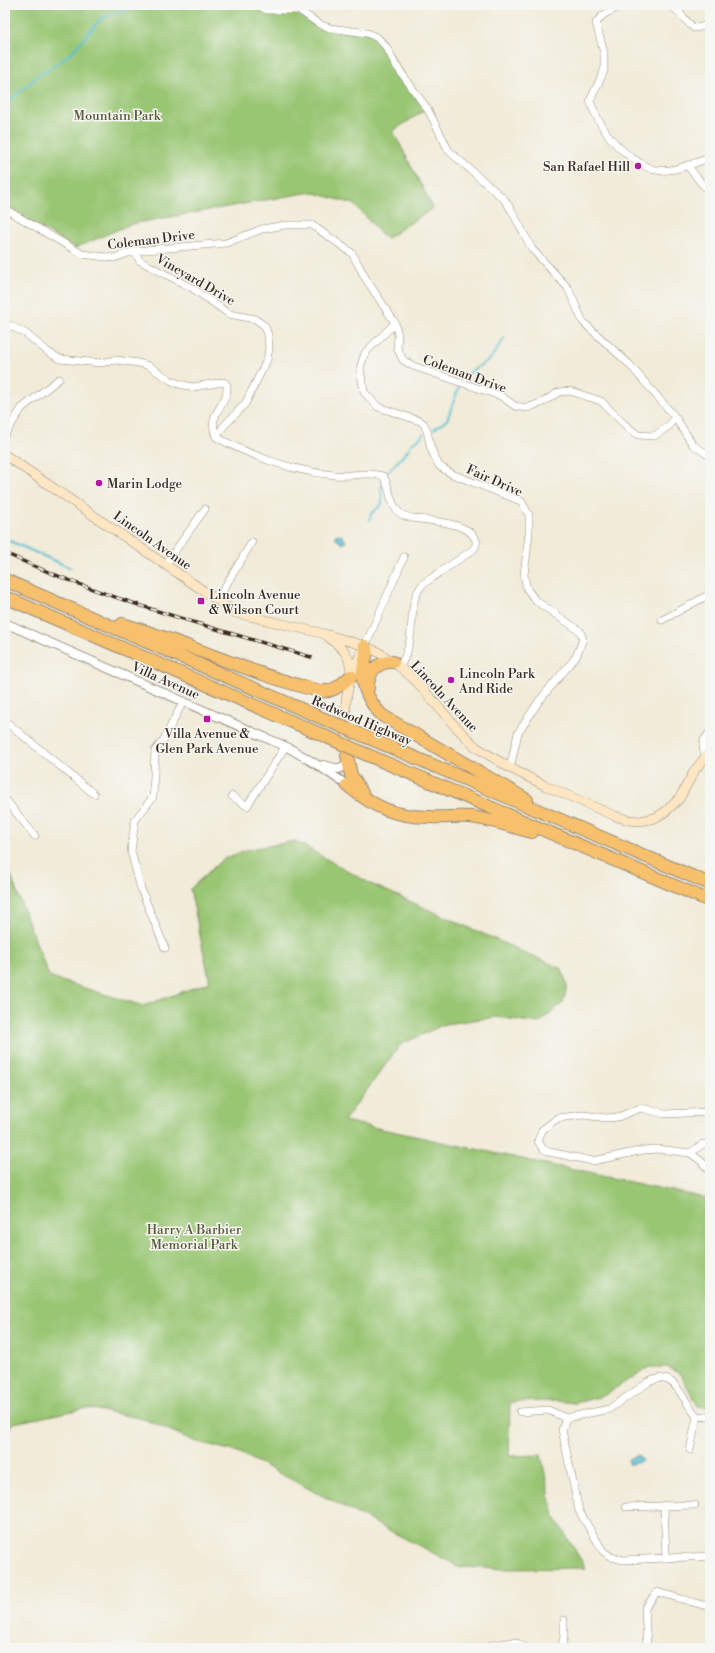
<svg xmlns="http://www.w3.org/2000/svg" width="715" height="1653" font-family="'Libre Bodoni',serif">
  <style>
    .green { fill: #99c673; stroke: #6a7848 }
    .water { fill: url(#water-waves); stroke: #497579 }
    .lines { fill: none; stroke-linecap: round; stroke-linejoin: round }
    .stream { stroke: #57c0d4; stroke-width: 2 }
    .minor-casing { stroke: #968a7b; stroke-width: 8 }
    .tertiary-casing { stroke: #968a7b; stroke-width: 10 }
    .secondary-casing { stroke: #968a7b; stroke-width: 10 }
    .motorway-casing { stroke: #968a7b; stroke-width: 14 }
    .minor { stroke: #fff; stroke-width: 7 }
    .tertiary { stroke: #fff; stroke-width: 8 }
    .secondary { stroke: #fce6c4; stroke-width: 9 }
    .motorway { stroke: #f7c06c; stroke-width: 12 }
    .rail-casing { stroke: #3b2a1e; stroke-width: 3.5 }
    .rail { stroke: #f6f6f2; stroke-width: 2; stroke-dasharray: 6; stroke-linecap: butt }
    .motorway-bridge-casing { stroke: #968a7b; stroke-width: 14; stroke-linecap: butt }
    .motorway-bridge { stroke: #f7c06c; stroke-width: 12 }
    .poi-dot { fill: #b5179e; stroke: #f6f6f2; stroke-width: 1.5 }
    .labels { text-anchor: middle; stroke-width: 3; stroke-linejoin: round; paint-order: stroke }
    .park-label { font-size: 13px; fill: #575938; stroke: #f6f6f2 }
    .poi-label { font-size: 13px; fill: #3b2a1e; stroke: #f6f6f2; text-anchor: start }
    .street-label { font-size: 13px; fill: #3b2a1e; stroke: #f6f6f2 }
  </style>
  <defs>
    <pattern id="water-waves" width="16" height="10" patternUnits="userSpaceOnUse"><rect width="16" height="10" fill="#57c0d4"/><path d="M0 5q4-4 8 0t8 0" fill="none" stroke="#499cab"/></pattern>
  </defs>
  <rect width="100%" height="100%" fill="#f6f6f2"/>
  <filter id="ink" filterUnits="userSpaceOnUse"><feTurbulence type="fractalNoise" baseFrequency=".025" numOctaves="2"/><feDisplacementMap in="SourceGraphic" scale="8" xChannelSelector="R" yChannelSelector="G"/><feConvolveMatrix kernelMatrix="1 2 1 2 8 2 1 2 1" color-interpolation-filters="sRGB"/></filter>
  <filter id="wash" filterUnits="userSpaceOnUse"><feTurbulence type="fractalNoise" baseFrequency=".012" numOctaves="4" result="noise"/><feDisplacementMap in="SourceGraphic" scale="16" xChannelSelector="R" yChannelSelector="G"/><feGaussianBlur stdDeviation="0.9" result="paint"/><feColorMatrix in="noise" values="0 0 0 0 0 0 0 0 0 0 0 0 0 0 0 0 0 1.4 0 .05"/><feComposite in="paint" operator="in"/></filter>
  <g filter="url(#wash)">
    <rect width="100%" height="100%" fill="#f1ebd8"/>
    <path class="green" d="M 6,5 L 260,5 L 268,8 L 293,8 L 323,25 L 368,31 L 382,41 L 425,110 L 393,131 L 433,208 L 386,239 L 354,204 L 311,192 L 131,224 L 75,248 L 5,207 Z
      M 295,841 L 371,884 L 562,969 L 567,986 L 563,1003 L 539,1023 L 496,1017 L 445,1024 L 400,1045 L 344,1121 L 710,1199 L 710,1407 L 698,1406 L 680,1374 L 668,1367 L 649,1367 L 603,1396 L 575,1403 L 556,1401 L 510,1402 L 509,1456 L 541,1455 L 554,1516 L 586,1568 L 504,1569 L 460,1567 L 238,1452 L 194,1441 L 144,1419 L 87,1408 L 14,1423 L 5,1431 L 5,860 L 49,977 L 143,1006 L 210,982 L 190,889 L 223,859 L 246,850 Z"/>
    <path class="water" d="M 336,534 L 343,536 L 346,542 L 343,544 L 336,539 Z
      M 639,1455 L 642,1461 L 630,1465 L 628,1459 Z"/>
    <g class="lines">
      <path class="stream" d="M 5,105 L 40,74 L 46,72 L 72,52 L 101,18 L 146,5
        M 465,376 L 491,358 L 505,337
        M 434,429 L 447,420 L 459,387
        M 388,472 L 409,449 L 411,444 L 420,438 L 423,434
        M 370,520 L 371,514 L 382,504 L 381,489 L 383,483
        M 5,539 L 71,568"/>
    </g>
  </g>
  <g filter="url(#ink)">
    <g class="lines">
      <g class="minor-casing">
        <path id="minor" d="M 257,5 L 267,10 L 299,10 L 319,24 L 330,28 L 367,33 L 378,38 L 387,48 L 395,64 L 428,110 L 449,151 L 504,199 L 512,211 L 532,249 L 568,288 L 583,322 L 629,364 L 675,417 L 693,445 L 710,456
          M 622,5 L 603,15 L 596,23 L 604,53 L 604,71 L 590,101 C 600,129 616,150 642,164 C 646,166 651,170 656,170 C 673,173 693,163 710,158
          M 670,5 C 678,9 686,22 694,28 L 707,26 L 710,24
          M 687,165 L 702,184 L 710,191
          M 5,209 L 82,254 L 114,258 L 134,251 L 226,243 L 262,229 L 286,225 L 312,225 L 352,253 L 366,279 L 395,323 L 398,335 L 397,348 L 403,360 L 413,366 L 501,396 L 515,406 L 527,408 L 543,402 L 559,392 L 570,391 L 601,401 L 624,424 L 638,435 L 654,436 L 669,426 L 675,417
          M 134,251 L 140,261 L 192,288 L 229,314 L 255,319 L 265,326 L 268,335 L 269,348 L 267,360 L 245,404 L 223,427 L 216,437
          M 5,323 L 25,333 L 48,352 L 60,359 L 100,363 L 116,360 L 139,363 L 149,366 L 170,380 L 179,384 L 193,387 L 224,382 L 227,385 C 229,406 206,412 216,437 C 253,457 293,471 334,475 C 350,477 368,471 383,476 C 391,487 389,506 401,514 C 407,518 413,518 419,519 C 433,521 462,523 472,534 C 474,536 475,540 477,542 L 474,549 L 423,584 C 411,598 413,614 411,631 C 410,644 406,656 400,667
          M 395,323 L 365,353 L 360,368 L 364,392 L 378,407 L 420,421 L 424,424 L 427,431 L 431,449 L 439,466 L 452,474 L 521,501 L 529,515 L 529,533 L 524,575 L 527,589 L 536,601 L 580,631 L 583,639 L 576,657 L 539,701 L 518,733 L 510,768
          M 5,434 L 22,408 L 59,379
          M 165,565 L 205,509
          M 217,600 L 252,542
          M 662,620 L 710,594
          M 365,646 L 404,557
          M 5,721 L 94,794
          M 706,756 C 701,746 702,741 710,732
          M 232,796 L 247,806 L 285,747
          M 5,799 L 35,836
          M 165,948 L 141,889 L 131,851 L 135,820 L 153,797 L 155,751 L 164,739 L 183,702
          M 710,1112 L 664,1114 L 642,1108 L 638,1109 L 618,1117 L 607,1118 L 583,1115 L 558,1118 L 542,1130 L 538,1141 L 543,1149 L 549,1152 L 593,1161 L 644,1150 L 658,1149 L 690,1153 L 703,1144 L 710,1145
          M 690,1153 L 701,1161 L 710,1171
          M 520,1412 L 548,1410 L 566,1418
          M 710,1417 L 697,1416 C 681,1400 676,1368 649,1382 L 609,1409 L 566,1418 L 562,1430 L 579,1511 L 603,1551 L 611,1557 L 623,1560 L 710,1556
          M 690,1450 L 697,1416
          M 664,1505 L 666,1557
          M 626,1507 L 695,1505
          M 486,1648 L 491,1645 L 515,1642 L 525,1648
          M 561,1648 L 564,1637 L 564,1620
          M 647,1648 L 645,1608 L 657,1592 L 710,1607"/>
      </g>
      <g class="tertiary-casing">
        <path id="tertiary" d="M 5,623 L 289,748 L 316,764 L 347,785
          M 323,765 L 339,769 L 345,765 L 347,759"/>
      </g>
      <g class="secondary-casing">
        <path id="secondary" d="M 5,455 L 236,613 L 325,634 L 365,646 L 378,652 L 400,667 L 415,680 L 454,725 L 476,747 L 510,768 L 546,786 L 615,816 L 628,820 L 641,821 L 655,818 L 665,812 L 679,799 L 695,770 L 710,751
          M 328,637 C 342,648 350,653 351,673
          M 347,750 C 344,708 343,684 365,646"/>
      </g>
      <g class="motorway-casing">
        <path id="motorway" d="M 5,580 L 324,719
          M 5,597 L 327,737
          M 122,624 C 189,643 252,675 320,691 C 334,693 341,684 351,676
          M 365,646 C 369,654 364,661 363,670 C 361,687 371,705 383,716 L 527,800
          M 368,688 C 368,672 377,661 393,662
          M 369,738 L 710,884
          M 347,755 L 351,775 L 362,793
          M 370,756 L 710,901
          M 347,785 C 374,807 394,817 430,817 C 443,818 457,816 470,817 C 490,819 512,827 532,832"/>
      </g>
      <use href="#minor" class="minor"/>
      <use href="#tertiary" class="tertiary"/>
      <use href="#secondary" class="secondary"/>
      <use href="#motorway" class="motorway"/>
      <g class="rail-casing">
        <path id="rail" d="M 5,553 C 103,599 208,626 311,657"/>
      </g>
      <use href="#rail" class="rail"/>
      <g class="motorway-bridge-casing">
        <path id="motorway-bridge" d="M 324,719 L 369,738
          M 327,737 L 370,756"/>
      </g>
      <use href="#motorway-bridge" class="motorway-bridge"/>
    </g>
  </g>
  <g class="poi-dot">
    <circle cx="638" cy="166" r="4"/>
    <circle cx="99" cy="483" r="4"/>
    <rect x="197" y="597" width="8" height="8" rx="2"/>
    <circle cx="451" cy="680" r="4"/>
    <rect x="203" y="715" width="8" height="8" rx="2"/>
  </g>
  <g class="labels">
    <g class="park-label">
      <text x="117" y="120">Mountain Park</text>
      <text x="194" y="1234">Harry A Barbier<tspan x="194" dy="15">Memorial Park</tspan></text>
    </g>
    <g class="poi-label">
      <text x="630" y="171" text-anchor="end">San Rafael Hill</text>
      <text x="107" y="488">Marin Lodge</text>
      <text x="209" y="599">Lincoln Avenue<tspan x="209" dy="15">&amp; Wilson Court</tspan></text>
      <text x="459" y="678">Lincoln Park<tspan x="459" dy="15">And Ride</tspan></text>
      <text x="207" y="738" text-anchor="middle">Villa Avenue &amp;<tspan x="207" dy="15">Glen Park Avenue</tspan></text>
    </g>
    <g class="street-label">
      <text transform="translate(151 239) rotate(-7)" y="5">Coleman Drive</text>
      <text transform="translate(196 279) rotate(30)" y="5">Vineyard Drive</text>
      <text transform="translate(465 373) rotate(20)" y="5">Coleman Drive</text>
      <text transform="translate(495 480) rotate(24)" y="5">Fair Drive</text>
      <text transform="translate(153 540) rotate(35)" y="5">Lincoln Avenue</text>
      <text transform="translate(166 680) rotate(24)" y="5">Villa Avenue</text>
      <text transform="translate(445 696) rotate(47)" y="5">Lincoln Avenue</text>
      <text transform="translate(362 720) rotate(23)" y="5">Redwood Highway</text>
    </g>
  </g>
  <rect width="715" height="1653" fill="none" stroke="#f6f6f2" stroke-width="20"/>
</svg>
